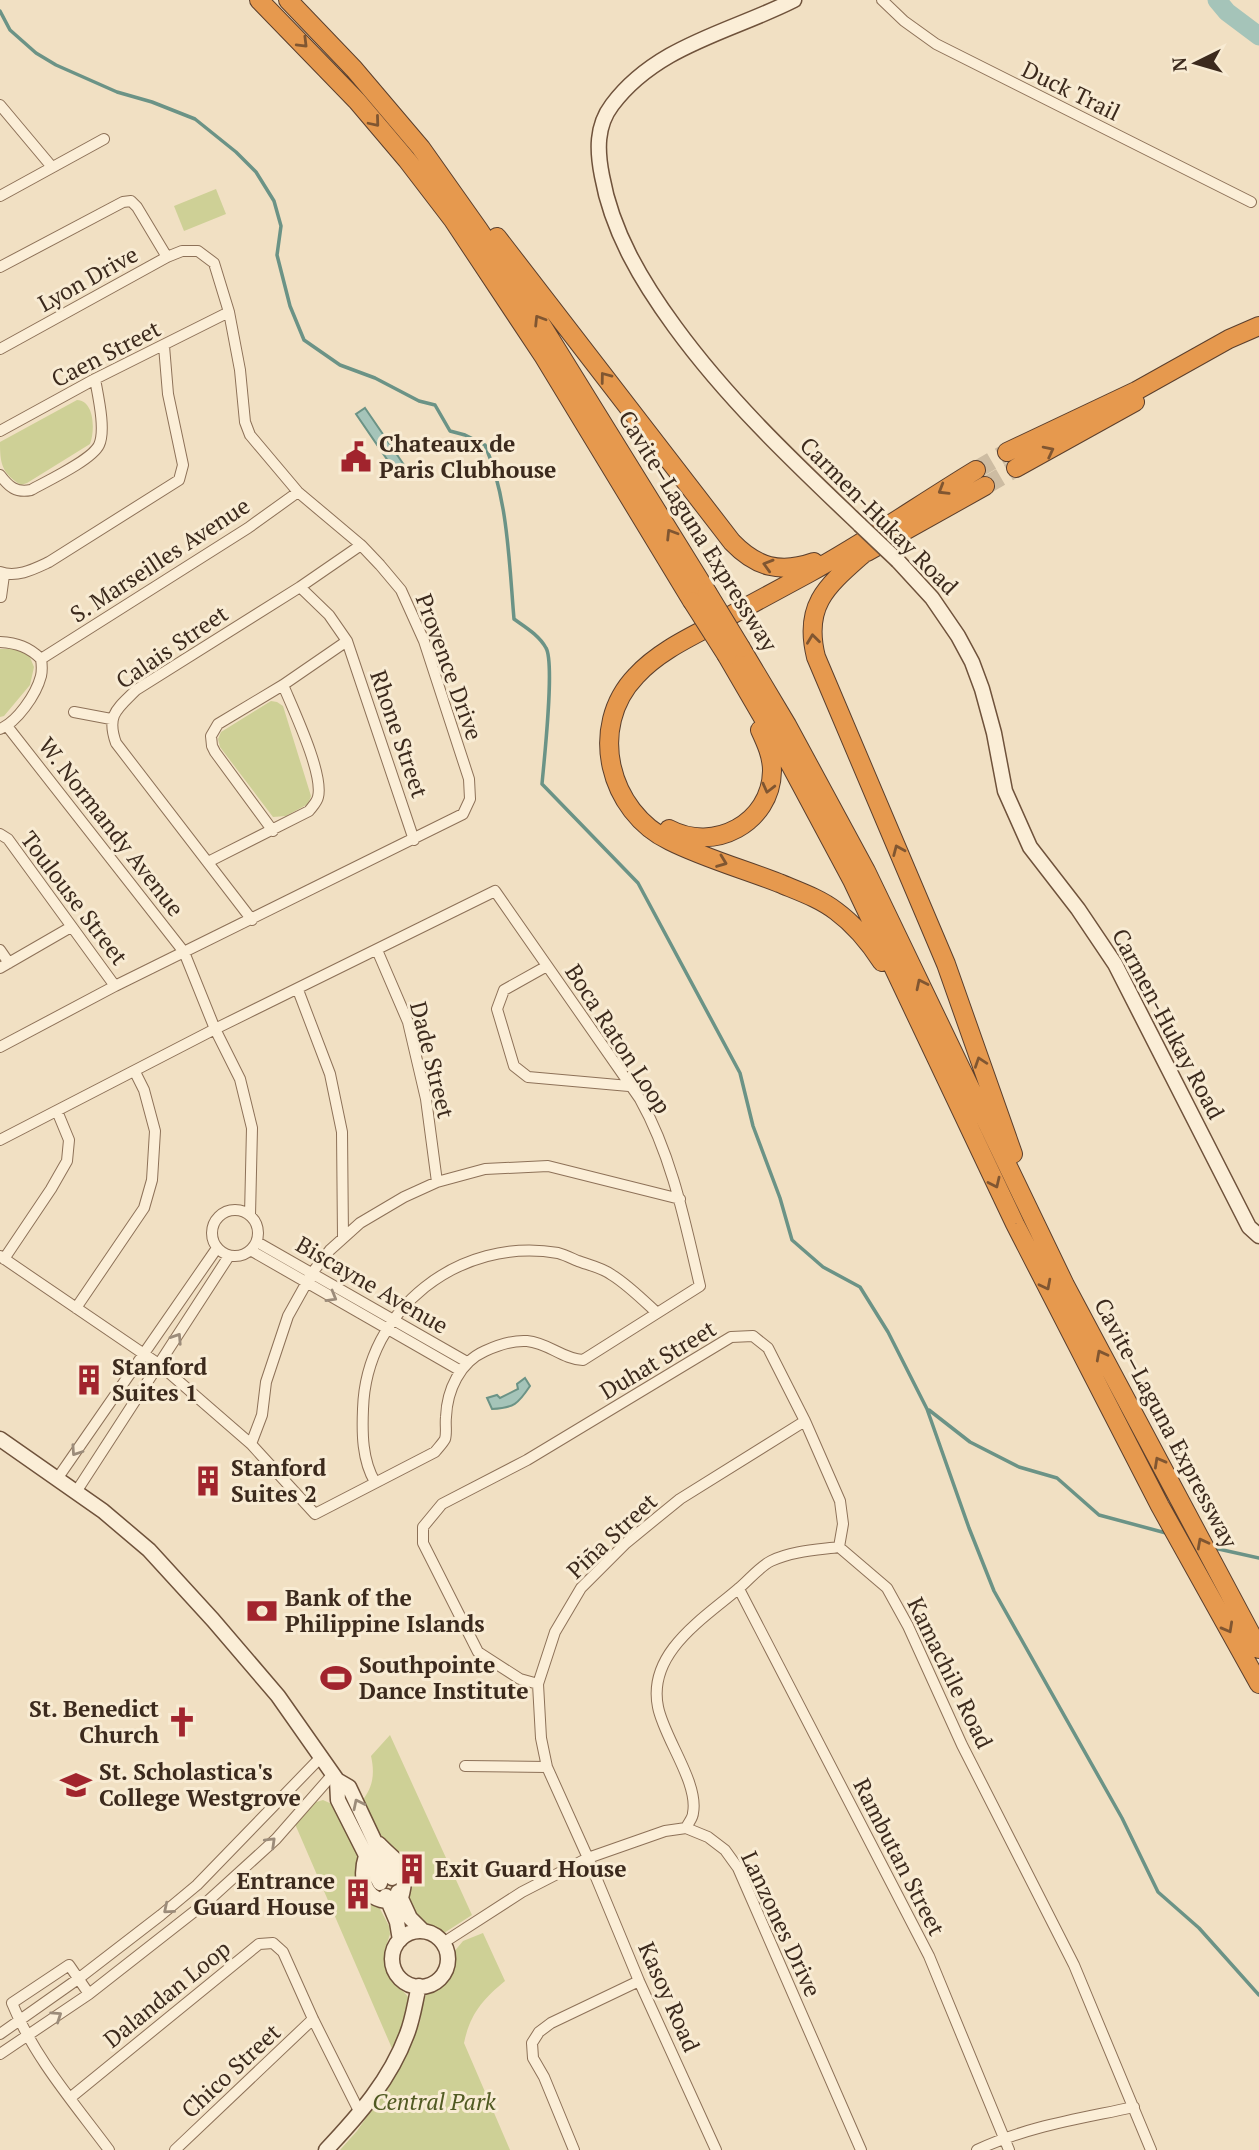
<svg xmlns="http://www.w3.org/2000/svg" width="1259" height="2150" font-family="'PT Serif',serif">
  <style>
    .green { fill: #ced096 }
    .water { fill: #a5c4b9; stroke: #6b9386; stroke-width: 2 }
    .lines { fill: none; stroke-linecap: round; stroke-linejoin: round }
    .stream { stroke: #6b9386; stroke-width: 3.5 }
    .river { stroke: #a5c4b9; stroke-width: 19 }
    .highway-tunnel { stroke: #cdbca2; stroke-width: 18; stroke-dasharray: 18 9; stroke-linecap: butt }
    .street-casing { stroke: #8d7158; stroke-width: 12 }
    .secondary-casing { stroke: #6f523b; stroke-width: 17 }
    .highway-casing { stroke: #5b3f2d; stroke-width: 20 }
    .street { stroke: #fbeed7; stroke-width: 10 }
    .secondary { stroke: #fbeed7; stroke-width: 14 }
    .highway { stroke: #e6994e; stroke-width: 18 }
    .secondary-bridge-casing { stroke: #6f523b; stroke-width: 17; stroke-linecap: butt }
    .highway-bridge-casing { stroke: #5b3f2d; stroke-width: 20; stroke-linecap: butt }
    .secondary-bridge { stroke: #fbeed7; stroke-width: 14 }
    .highway-bridge { stroke: #e6994e; stroke-width: 18 }
    .oneway { stroke: #805631 }
    .oneway2 { stroke: #9c8c7a }
    .labels { text-anchor: middle; stroke-width: 6; stroke-linejoin: round; paint-order: stroke }
    .street-label { font-size: 23px; fill: #3c2a1d; stroke: #f8ebd3 }
    .poi-label { font-size: 23px; font-weight: bold; fill: #3c2a1d; stroke: #f8ebd3; text-anchor: start }
    .park-label { font-size: 23px; font-style: italic; fill: #505a22; stroke: #f8ebd3 }
  </style>
  <rect width="100%" height="100%" fill="#f1e0c3"/>
  <path class="green" d="M 216,189 L 226,214 L 184,231 L 174,206 Z
    M 77,400 C 95,401 95,431 90,444 L 27,483 L 21,485 C 1,473 0,462 0,442 Z
    M 0,649 L 16,649 L 29,655 L 34,667 L 30,685 L 4,716 L 0,717 Z
    M 271,701 L 277,702 L 283,706 L 311,796 L 308,804 L 286,816 L 273,817 L 220,747 L 218,739 L 221,732 Z
    M 390,1735 L 472,1915 L 444,1933 L 421,1925 L 362,1801 C 373,1787 375,1774 371,1756 Z
    M 323,1800 L 334,1805 L 353,1840 L 378,1905 L 389,1926 L 390,1934 L 384,1953 L 386,1968 L 391,1977 L 409,1998 L 410,2005 L 394,2053 L 295,1824 L 313,1803 Z
    M 483,1933 L 505,1981 C 483,1999 470,2014 464,2043 L 510,2150 L 340,2150 L 357,2131 L 385,2090 L 403,2060 L 420,2022 L 422,2006 L 426,1995 L 442,1982 L 452,1964 L 453,1953 L 463,1941 Z"/>
  <path class="water" d="M 365,408 L 404,465 L 395,471 L 356,414 Z
    M 525,1378 L 530,1386 C 518,1404 514,1408 492,1409 L 487,1398 L 497,1395 L 500,1398 L 518,1389 L 517,1384 Z"/>
  <g class="lines">
    <path class="stream" d="M 0,11 L 10,30 L 36,53 L 56,65 L 117,92 L 152,102 L 195,119 L 236,152 L 256,172 L 274,201 L 281,226 L 277,255 L 290,306 L 304,340 L 340,365 L 375,378 L 419,401 L 435,405 L 450,431 L 465,435 L 485,445 C 508,499 509,561 514,619 C 525,627 539,635 546,648 C 555,663 544,761 542,784 L 638,883 L 740,1073 L 753,1126 L 780,1198 L 792,1240 L 823,1267 L 860,1287 L 888,1332 L 927,1409 L 969,1528 L 994,1591 L 1122,1818 L 1158,1892 L 1199,1928 L 1259,1995
      M 929,1410 L 970,1442 L 1019,1467 L 1057,1478 L 1099,1515 L 1166,1533
      M 1214,1548 L 1259,1558"/>
    <path class="river" d="M 1217,0 L 1227,12 L 1259,36"/>
    <path class="highway-tunnel" d="M 976,470 L 1007,452
      M 985,486 L 1016,468"/>
    <g class="street-casing">
      <path id="street" d="M 882,0 L 904,21 L 936,44 L 1251,202
        M 0,105 L 52,167
        M 0,196 L 104,139
        M 0,267 L 123,202 L 131,201 L 137,207 L 167,257
        M 0,349 L 167,257 L 182,251 L 198,251 L 214,263 L 229,312 L 240,370 L 245,422 L 250,435 L 298,492 L 361,545 L 380,565 L 401,590 L 424,641 L 469,779 L 470,799 L 463,814 L 115,986 L 0,1047
        M 0,431 L 95,379 L 229,312
        M 0,475 C 9,487 16,493 31,490 C 47,481 92,460 99,445 C 106,430 98,396 95,379
        M 0,572 C 17,578 34,569 49,562 L 179,480 L 183,465 L 168,394 L 164,346
        M 300,587 L 329,615 L 347,641 L 414,840
        M 1,597 L 4,575
        M 0,642 C 17,643 29,647 41,659 C 42,665 42,671 41,676 C 36,695 17,722 0,729
        M 41,659 L 248,528 L 298,492
        M 74,712 L 111,719
        M 7,726 L 184,952 L 215,1029 L 240,1079 L 252,1128 L 250,1215
        M 273,831 L 215,752 L 212,746 L 211,736 L 218,724 L 283,685 L 347,641
        M 0,834 L 8,839 L 115,986
        M 208,862 L 309,811 C 312,807 317,802 318,797 C 324,774 293,709 283,685
        M 252,920 L 116,743 C 106,715 117,709 136,690 L 300,587 L 361,545
        M 0,950 L 9,963
        M 377,950 L 408,1022 L 426,1099 L 437,1182
        M 547,966 L 504,990 L 497,1009 L 514,1066 L 528,1077 L 629,1086
        M 0,968 L 71,927
        M 298,990 L 330,1074 L 342,1132 L 343,1238
        M 0,1140 L 215,1029 L 495,891 L 640,1099 C 672,1156 685,1222 700,1286 L 583,1360 C 562,1359 549,1343 527,1341 C 512,1340 498,1345 485,1351 C 460,1362 447,1390 446,1417 C 445,1424 447,1433 445,1439 C 443,1443 438,1448 435,1452 L 315,1514 L 251,1444 L 160,1365 L 0,1256
        M212 1233a23 23 0 1 1 46 0a23 23 0 1 1-46 0Z
        M 257,1242 L 467,1362
        M 252,1251 L 461,1371
        M 4,1259 L 51,1189 L 67,1161 L 69,1140 L 57,1111
        M 76,1308 L 144,1208 L 152,1180 L 155,1131 L 144,1090 L 135,1072
        M 251,1444 L 262,1415 L 266,1382 L 288,1316 L 312,1273 L 330,1250 L 360,1223 L 404,1197 L 437,1182 L 485,1169 L 548,1166 L 680,1199
        M 57,1479 L 217,1248
        M 375,1482 C 362,1460 362,1433 363,1409 C 366,1309 460,1236 558,1253 C 565,1255 571,1258 578,1261 C 589,1265 603,1268 612,1275 C 628,1285 643,1300 657,1313
        M 76,1492 L 229,1256
        M 739,1589 L 929,1956 L 1009,2150
        M 538,1684 L 520,1679 L 478,1652 L 423,1543 L 423,1527 L 442,1504 L 527,1460 L 731,1337 L 753,1336 L 768,1348 L 805,1421 L 840,1501 L 843,1524 L 839,1547
        M 465,1766 L 547,1767
        M 686,1828 C 688,1823 693,1818 693,1813 C 699,1783 664,1738 658,1707 C 647,1653 703,1619 738,1589 C 748,1581 759,1567 771,1561 C 792,1551 816,1550 839,1547 L 887,1588 L 908,1626 L 962,1745 L 1074,1965 L 1151,2150
        M 443,1943 L 522,1892 L 588,1858 L 665,1831 L 686,1828 L 708,1837 L 725,1850 L 738,1868 L 861,2150
        M 89,1994 L 69,1965 L 12,2003 C 34,2057 74,2103 109,2150
        M 0,2034 L 78,1979 L 161,1915 L 197,1885 L 321,1757
        M 0,2054 L 89,1994 L 209,1900 L 276,1839 L 333,1774
        M 70,2098 L 259,1944 L 273,1943 L 283,1952 L 313,2019 L 360,2113
        M 175,2150 L 313,2019
        M 574,2150 L 544,2077 L 533,2058 L 532,2043 L 539,2032 L 551,2023 L 639,1981
        M 716,2150 L 639,1981 L 588,1858 L 547,1767 L 541,1738 L 538,1684 L 555,1632 L 581,1588 L 626,1543 L 680,1499 L 805,1421
        M 977,2150 C 1028,2126 1079,2119 1134,2107"/>
    </g>
    <g class="secondary-casing">
      <path id="secondary" d="M 794,0 C 731,32 657,45 612,105 C 596,126 597,151 602,176 C 612,232 642,282 675,327 C 729,401 794,462 860,525
        M 898,561 L 932,598 L 958,636 L 972,662 L 982,689 L 994,733 L 1005,791 L 1030,847 L 1078,909 L 1115,964 L 1249,1227 L 1259,1236
        M 0,1439 L 103,1511 L 149,1550 L 213,1620 L 278,1696 L 337,1780 L 349,1787 L 392,1878
        M 337,1780 L 338,1800 L 380,1883
        M 366,1856 C 357,1883 369,1909 401,1898 C 410,1865 399,1865 379,1844
        M 398,1892 L 410,1918 L 423,1931
        M 386,1896 L 397,1922 L 400,1940
        M392 1959a28 28 0 1 1 56 0a28 28 0 1 1-56 0Z
        M 326,2150 C 359,2115 390,2080 407,2034 C 413,2019 415,2002 419,1986"/>
    </g>
    <g class="highway-casing">
      <path id="highway" d="M 259,0 L 357,101 L 407,160 L 453,220 L 544,357 L 692,601
        M 288,0 L 354,69 L 421,148 L 479,230 L 533,311 L 707,592
        M 497,237 L 732,542 C 756,567 780,574 814,562
        M 1007,452 L 1136,391 L 1229,339 L 1259,326
        M 1016,468 L 1135,402
        M 867,552 L 985,486
        M 863,554 C 827,586 803,605 816,657 L 946,964 L 1013,1154
        M 741,648 L 787,725 L 866,871 L 1065,1285 L 1259,1649
        M 727,656 L 791,766 L 852,880 L 1015,1224 L 1160,1506 L 1259,1684
        M 669,829 C 714,853 771,823 772,771 C 772,756 766,743 760,730
        M 882,962 C 869,942 855,925 836,911 C 819,898 798,891 779,883 C 743,869 704,858 670,841 C 609,812 587,727 636,676 C 656,654 684,640 711,626 C 743,609 776,591 809,573 C 866,542 920,504 976,470"/>
    </g>
    <use href="#street" class="street"/>
    <use href="#secondary" class="secondary"/>
    <use href="#highway" class="highway"/>
    <g class="secondary-bridge-casing">
      <path id="secondary-bridge" d="M 860,525 L 898,561"/>
    </g>
    <g class="highway-bridge-casing">
      <path id="highway-bridge" d="M 707,592 L 741,648
        M 692,601 L 727,656"/>
    </g>
    <use href="#secondary-bridge" class="secondary-bridge"/>
    <use href="#highway-bridge" class="highway-bridge"/>
  </g>
  <defs><path id="oneway-chevron" d="M-2-3.5L2.5 0L-2 3.5" fill="none" stroke-width="1.6" stroke-linecap="round" stroke-linejoin="round" transform="scale(1.75)"/></defs>
  <g class="oneway">
    <use href="#oneway-chevron" transform="translate(303 43) rotate(45)"/>
    <use href="#oneway-chevron" transform="translate(375 122) rotate(50)"/>
    <use href="#oneway-chevron" transform="translate(539 320) rotate(-122)"/>
    <use href="#oneway-chevron" transform="translate(605 377) rotate(-127)"/>
    <use href="#oneway-chevron" transform="translate(1049 451) rotate(-27)"/>
    <use href="#oneway-chevron" transform="translate(943 490) rotate(149)"/>
    <use href="#oneway-chevron" transform="translate(671 534) rotate(-122)"/>
    <use href="#oneway-chevron" transform="translate(768 565) rotate(-164)"/>
    <use href="#oneway-chevron" transform="translate(813 639) rotate(-97)"/>
    <use href="#oneway-chevron" transform="translate(768 788) rotate(104)"/>
    <use href="#oneway-chevron" transform="translate(898 850) rotate(-113)"/>
    <use href="#oneway-chevron" transform="translate(722 862) rotate(21)"/>
    <use href="#oneway-chevron" transform="translate(921 984) rotate(-116)"/>
    <use href="#oneway-chevron" transform="translate(980 1062) rotate(-109)"/>
    <use href="#oneway-chevron" transform="translate(995 1183) rotate(65)"/>
    <use href="#oneway-chevron" transform="translate(1046 1285) rotate(63)"/>
    <use href="#oneway-chevron" transform="translate(1101 1355) rotate(-118)"/>
    <use href="#oneway-chevron" transform="translate(1159 1462) rotate(-119)"/>
    <use href="#oneway-chevron" transform="translate(1202 1543) rotate(-118)"/>
    <use href="#oneway-chevron" transform="translate(1228 1628) rotate(61)"/>
  </g>
  <g class="oneway2">
    <use href="#oneway-chevron" transform="translate(332 1297) rotate(30)"/>
    <use href="#oneway-chevron" transform="translate(177 1338) rotate(-57)"/>
    <use href="#oneway-chevron" transform="translate(76 1451) rotate(124)"/>
    <use href="#oneway-chevron" transform="translate(358 1804) rotate(-116)"/>
    <use href="#oneway-chevron" transform="translate(271 1842) rotate(-44)"/>
    <use href="#oneway-chevron" transform="translate(168 1909) rotate(140)"/>
    <use href="#oneway-chevron" transform="translate(57 2016) rotate(-34)"/>
  </g>
  <defs>
    <g id="civic-bare" transform="scale(2.415)"><path d="M-.6-6.5H3V-4.5H.6V-3L4-1V1h2V6H-6V1h2V-1L-.6-3ZM-1.2 2.5V6h2.4V2.5Z" fill="#a1242d" stroke="#f8ebd3" stroke-width="2.5" paint-order="stroke"/></g>
    <g id="building-bare" transform="scale(2.415)"><path d="M-4-6H4V6H1V3H-1V6H-4ZM-2.5-4.3h1.7v1.8h-1.7ZM.8-4.3h1.7v1.8H.8ZM-2.5-1h1.7V.8h-1.7ZM.8-1h1.7V.8H.8Z" fill="#a1242d" stroke="#f8ebd3" stroke-width="2.5" paint-order="stroke"/></g>
    <g id="bank-bare" transform="scale(2.415)"><path d="M-6-4H6V4H-6ZM0-2.3a2.3 2.3 0 1 0 0 4.6a2.3 2.3 0 1 0 0-4.6Z" fill="#a1242d" stroke="#f8ebd3" stroke-width="2.5" paint-order="stroke"/></g>
    <g id="stadium-bare" transform="scale(2.415)"><path d="M0-5a6.5 5 0 1 0 0 10a6.5 5 0 1 0 0-10ZM-3.5-1.8h7v3.6h-7Z" fill="#a1242d" stroke="#f8ebd3" stroke-width="2.5" paint-order="stroke"/></g>
    <g id="church-bare" transform="scale(2.415)"><path d="M-1.2-6h2.4v3.5h3.3v2.4h-3.3V6h-2.4V-.1h-3.3v-2.4h3.3Z" fill="#a1242d" stroke="#f8ebd3" stroke-width="2.5" paint-order="stroke"/></g>
    <g id="university-bare" transform="scale(2.415)"><path d="M0-5L7-2L0 1L-7-2ZM-4 1L0 2.5L4 1V4Q0 6-4 4Z" fill="#a1242d" stroke="#f8ebd3" stroke-width="2.5" paint-order="stroke"/></g>
  </defs>
  <g fill-rule="evenodd">
    <use href="#civic-bare" x="356" y="457"/>
    <use href="#building-bare" x="89" y="1380"/>
    <use href="#building-bare" x="208" y="1481"/>
    <use href="#bank-bare" x="262" y="1611"/>
    <use href="#stadium-bare" x="336" y="1678"/>
    <use href="#church-bare" x="182" y="1722"/>
    <use href="#university-bare" x="76" y="1785"/>
    <use href="#building-bare" x="412" y="1869"/>
    <use href="#building-bare" x="358" y="1894"/>
  </g>
  <g class="labels">
    <g class="street-label">
      <text transform="translate(1071 91) rotate(26)" y="8">Duck Trail</text>
      <text transform="translate(88 279) rotate(-29)" y="8">Lyon Drive</text>
      <text transform="translate(106 354) rotate(-27)" y="8">Caen Street</text>
      <text transform="translate(879 516) rotate(45)" y="8">Carmen-Hukay Road</text>
      <text transform="translate(698 531) rotate(58)" y="8">Cavite–Laguna Expressway</text>
      <text transform="translate(160 560) rotate(-33)" y="8">S. Marseilles Avenue</text>
      <text transform="translate(172 647) rotate(-34)" y="8">Calais Street</text>
      <text transform="translate(449 667) rotate(70)" y="8">Provence Drive</text>
      <text transform="translate(399 734) rotate(71)" y="8">Rhone Street</text>
      <text transform="translate(111 827) rotate(52)" y="8">W. Normandy Avenue</text>
      <text transform="translate(74 898) rotate(53)" y="8">Toulouse Street</text>
      <text transform="translate(1168 1024) rotate(62)" y="8">Carmen-Hukay Road</text>
      <text transform="translate(618 1039) rotate(57)" y="8">Boca Raton Loop</text>
      <text transform="translate(432 1060) rotate(76)" y="8">Dade Street</text>
      <text transform="translate(372 1285) rotate(30)" y="8">Biscayne Avenue</text>
      <text transform="translate(658 1360) rotate(-31)" y="8">Duhat Street</text>
      <text transform="translate(1166 1423) rotate(62)" y="8">Cavite–Laguna Expressway</text>
      <text transform="translate(612 1536) rotate(-43)" y="8">Piña Street</text>
      <text transform="translate(950 1673) rotate(64)" y="8">Kamachile Road</text>
      <text transform="translate(899 1857) rotate(63)" y="8">Rambutan Street</text>
      <text transform="translate(781 1924) rotate(65)" y="8">Lanzones Drive</text>
      <text transform="translate(167 1994) rotate(-39)" y="8">Dalandan Loop</text>
      <text transform="translate(669 1997) rotate(66)" y="8">Kasoy Road</text>
      <text transform="translate(231 2071) rotate(-43)" y="8">Chico Street</text>
    </g>
    <g class="poi-label">
      <text x="379" y="452">Chateaux de<tspan x="379" dy="26">Paris Clubhouse</tspan></text>
      <text x="112" y="1375">Stanford<tspan x="112" dy="26">Suites 1</tspan></text>
      <text x="231" y="1476">Stanford<tspan x="231" dy="26">Suites 2</tspan></text>
      <text x="285" y="1606">Bank of the<tspan x="285" dy="26">Philippine Islands</tspan></text>
      <text x="359" y="1673">Southpointe<tspan x="359" dy="26">Dance Institute</tspan></text>
      <text x="159" y="1717" text-anchor="end">St. Benedict<tspan x="159" dy="26">Church</tspan></text>
      <text x="99" y="1780">St. Scholastica's<tspan x="99" dy="26">College Westgrove</tspan></text>
      <text x="435" y="1877">Exit Guard House</text>
      <text x="335" y="1889" text-anchor="end">Entrance<tspan x="335" dy="26">Guard House</tspan></text>
    </g>
    <g class="park-label">
      <text x="434" y="2110">Central Park</text>
    </g>
  </g>
  <g transform="translate(1196 63) rotate(265)" stroke="#f8ebd3" stroke-width="5" paint-order="stroke">
  <path d="M0-5L12 26L0 18L-12 26Z" fill="#3c2a1d"/>
  <text y="-10" font-size="19" font-weight="bold" text-anchor="middle" fill="#3c2a1d">N</text>
  </g>
</svg>
